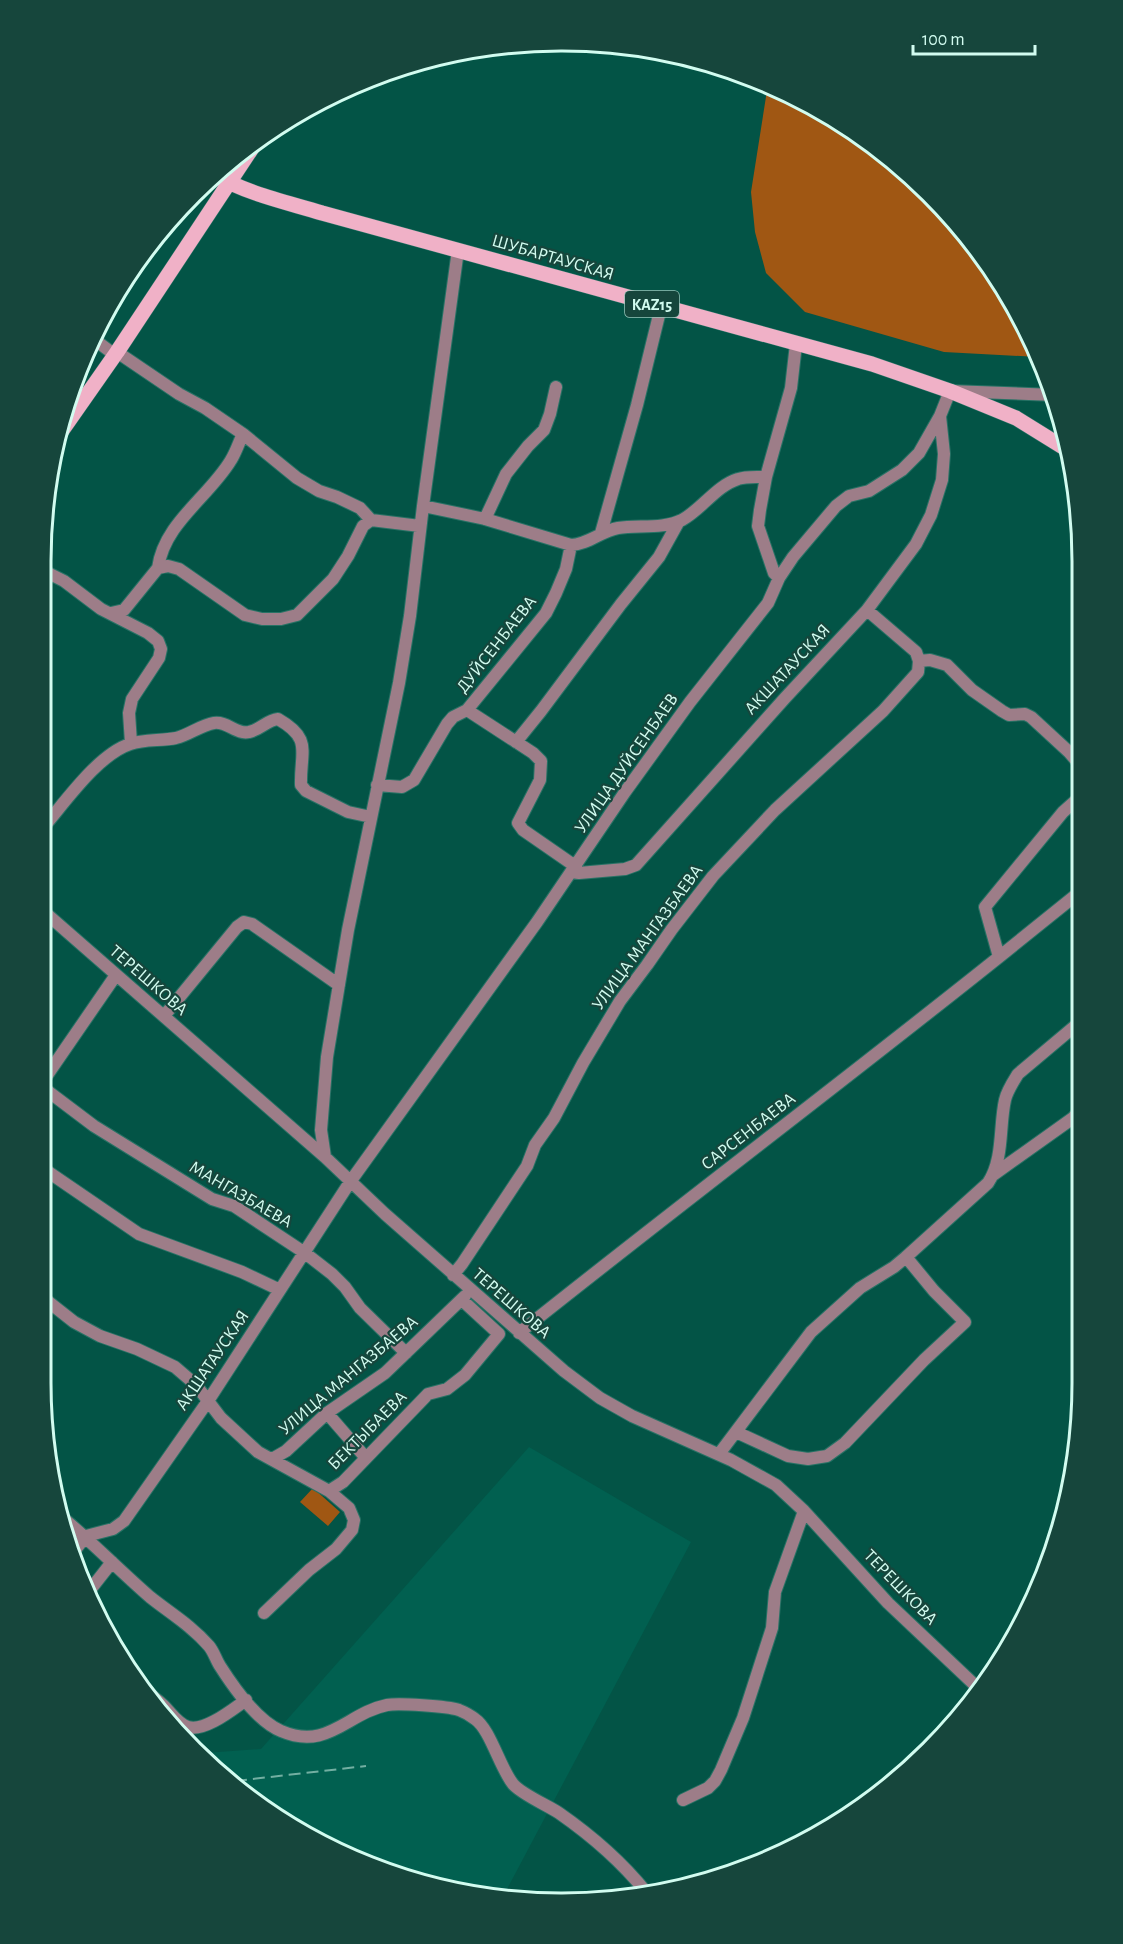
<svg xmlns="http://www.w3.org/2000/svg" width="1123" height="1944" font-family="'Alegreya Sans',sans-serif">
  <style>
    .built { fill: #016050 }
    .green { fill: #a05713 }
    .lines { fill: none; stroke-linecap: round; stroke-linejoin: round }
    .minor-casing { stroke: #287265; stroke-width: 14 }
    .major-casing { stroke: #287265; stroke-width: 16 }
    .minor { stroke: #9d7d88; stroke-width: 12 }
    .major { stroke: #f0b1c7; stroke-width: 15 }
    .rail { stroke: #73afa2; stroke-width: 2; stroke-dasharray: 12 6; stroke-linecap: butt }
    .labels { text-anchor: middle; stroke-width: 4.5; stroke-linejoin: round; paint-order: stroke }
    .shield { fill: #16463c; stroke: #9ac5ba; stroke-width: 1.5 }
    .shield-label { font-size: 16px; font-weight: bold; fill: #d2fcf0 }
    .street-label { font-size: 18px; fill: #d2fcf0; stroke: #16463c }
    .rim { fill: none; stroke: #d2fcf0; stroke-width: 3 }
  </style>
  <rect width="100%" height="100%" fill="#035446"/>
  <path class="built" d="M 529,1447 L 691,1542 L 505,1893 L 426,1886 L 272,1816 L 205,1753 L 261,1749 Z"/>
  <path class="green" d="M 768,84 L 851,128 L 930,193 L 1013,301 L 1038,357 L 944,352 L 805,312 L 766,273 L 755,232 L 751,192 Z
    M 313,1488 L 340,1512 L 328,1526 L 300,1502 Z"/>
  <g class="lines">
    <g class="minor-casing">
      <path id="minor" d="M 95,340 L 115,355
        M 117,352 L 179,394 L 205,408 L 243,434 L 297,478 L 319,491 L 337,497 L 360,508 L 371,520
        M 423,506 L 485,519 L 571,545 C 589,544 601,531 618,528 C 639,525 663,529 682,520 C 702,509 716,486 738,479 C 746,476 757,477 766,477
        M 485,519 L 506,474 L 528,446 L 544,430 L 550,414 L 556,387
        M 601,533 L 637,405 L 661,307
        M 158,568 C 164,523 209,497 231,460 C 236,452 239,442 243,434
        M 42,570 L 64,581 L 101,609 L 148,633 L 158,641 L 161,649 L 159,658 L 132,699 L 129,713 L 131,743
        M 779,578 L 774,573 L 758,526 L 760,510 L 766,477 L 791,388 L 796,344
        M 867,610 L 916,652 L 919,661 L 930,660 L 947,665 L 972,690 L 1002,711 L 1009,715 L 1025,714 L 1031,717 L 1069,752 L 1081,766
        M 111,613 L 124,610 L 158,568 L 168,566 L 179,569 L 245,615 L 262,619 L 281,619 L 297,615 L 333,579 L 348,556 L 363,526 L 371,520 L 420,526
        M 467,710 L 533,753 L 541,761 L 540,780 L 518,823 L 523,830 L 575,866
        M 516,742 L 541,711 L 621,604 L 659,557 L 679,521
        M 377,785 L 402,787 L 414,780 L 447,724 L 453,717 L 467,710 L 546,613 L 556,593 L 566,569 L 571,545
        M 41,830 C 64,804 97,755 130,744 C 144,739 161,741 176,738 C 189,735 201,725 214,723 C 227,721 237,735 249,732 C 260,730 267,720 278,719 C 313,739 300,751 301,785 L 306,791 L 348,812 L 371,817
        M 571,872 L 579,873 L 625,869 L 636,865 L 785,698 L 867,610 L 916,544 L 931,515 L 942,480 L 944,454 L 940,416
        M 41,909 L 325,1157 L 385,1214 L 564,1371 L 600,1398 L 632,1416 L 731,1460 L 776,1485 L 804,1511 L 888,1603 L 979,1689
        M 999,957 L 1081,891
        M 164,1016 L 237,927 L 244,922 L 252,924 L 339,985
        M 41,1084 L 116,975
        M 41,1086 L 94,1126 L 212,1199 L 234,1206 L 305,1253 L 332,1274 L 345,1287 L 360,1308 L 406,1353
        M 325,1157 L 321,1130 L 327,1057 L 348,930 L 399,683 L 410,616 L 423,506 L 458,250
        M 41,1167 L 139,1234 L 242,1272 L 280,1290
        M 993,1175 L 1073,1118 L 1081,1109
        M 453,1275 L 462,1264 L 527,1166 L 535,1145 L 554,1118 L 583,1063 L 620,1001 L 647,965 L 672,929 L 713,876 L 775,810 L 883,711 L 918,672 L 919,661
        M 41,1296 L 74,1322 L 100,1336 L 137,1349 L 175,1367 L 196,1385 L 221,1418 L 258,1452 L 329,1491 L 349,1508 L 354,1520 L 352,1530 L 336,1549 L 309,1570 L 264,1613
        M 519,1333 C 678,1206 840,1084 999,957 L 985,907 L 1063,812 L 1081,796
        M 327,1413 L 366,1458
        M 736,1432 L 788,1456 L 808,1459 L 827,1456 L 845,1443 L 924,1360 L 965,1322 L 934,1291 L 906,1257
        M 719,1454 L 811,1332 L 860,1288 L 894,1267 L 906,1257 L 988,1183 C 1004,1159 999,1127 1005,1100 C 1007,1091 1013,1082 1018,1074 L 1081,1021
        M 272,1459 L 286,1451 L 327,1413 L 385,1373 L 465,1296
        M 329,1491 L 343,1482 L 428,1394 L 447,1389 L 465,1375 L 499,1334 L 462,1300
        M 63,1518 C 93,1543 120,1571 150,1597 C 170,1613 192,1626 209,1646 C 214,1652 216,1660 220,1666 C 234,1688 257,1721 281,1731 C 328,1751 347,1713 387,1705 C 398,1703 447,1706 459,1710 C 464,1712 470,1715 475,1719 C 490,1729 500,1768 513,1784 C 521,1794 547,1805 559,1813 C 592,1836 621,1861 646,1892
        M 86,1536 L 113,1529 L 124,1521 L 208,1401 L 350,1182 L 537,922 L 625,792 L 690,702 L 768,603 L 779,578 L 793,557 L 836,506 L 849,496 L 869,491 L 902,470 L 919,453 L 940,416 L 950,391 L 1055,395
        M 71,1555 L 86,1536
        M 90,1590 L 112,1562
        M 142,1688 C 149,1694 157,1699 164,1706 C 171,1713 178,1724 188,1727 C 205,1732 233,1709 246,1700
        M 683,1800 L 708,1788 L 715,1781 L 721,1770 L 743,1718 L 772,1628 L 775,1592 L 804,1511"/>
    </g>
    <g class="major-casing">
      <path id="major" d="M 215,175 C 248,194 286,202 322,213 L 872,364 L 950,391 L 1016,418 L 1066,449
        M 61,432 L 117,352 L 258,139"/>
    </g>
    <use href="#minor" class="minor"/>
    <use href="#major" class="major"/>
    <path class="rail" d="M 235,1781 L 366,1766"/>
  </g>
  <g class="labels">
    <rect class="shield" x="625" y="291" width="54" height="26" rx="4.5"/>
    <g class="shield-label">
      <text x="652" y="310">KAZ15</text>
    </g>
    <g class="street-label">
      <text transform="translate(553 257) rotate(16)" y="6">ШУБАРТАУСКАЯ</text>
      <text transform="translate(496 644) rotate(-52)" y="6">ДУЙСЕНБАЕВА</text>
      <text transform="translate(787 669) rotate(-47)" y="6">АКШАТАУСКАЯ</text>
      <text transform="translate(626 763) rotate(-55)" y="6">УЛИЦА ДУЙСЕНБАЕВ</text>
      <text transform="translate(647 937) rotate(-54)" y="6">УЛИЦА МАНГАЗБАЕВА</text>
      <text transform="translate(149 980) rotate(41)" y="6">ТЕРЕШКОВА</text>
      <text transform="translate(748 1131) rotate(-38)" y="6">САРСЕНБАЕВА</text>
      <text transform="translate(241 1194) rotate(30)" y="6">МАНГАЗБАЕВА</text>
      <text transform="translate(512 1303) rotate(41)" y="6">ТЕРЕШКОВА</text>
      <text transform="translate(212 1360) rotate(-56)" y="6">АКШАТАУСКАЯ</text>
      <text transform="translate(348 1375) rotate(-40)" y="6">УЛИЦА МАНГАЗБАЕВА</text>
      <text transform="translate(367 1430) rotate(-45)" y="6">БЕКТЫБАЕВА</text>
      <text transform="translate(901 1587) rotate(46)" y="6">ТЕРЕШКОВА</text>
    </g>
  </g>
  <path d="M0 0H1123V1944H0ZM561 51H562A510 510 0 0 1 1072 561V1383A510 510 0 0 1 562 1893H561A510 510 0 0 1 51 1383V561A510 510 0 0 1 561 51Z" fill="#16463c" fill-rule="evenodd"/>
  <path class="rim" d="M561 51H562A510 510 0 0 1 1072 561V1383A510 510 0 0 1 562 1893H561A510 510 0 0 1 51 1383V561A510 510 0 0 1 561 51Z"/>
  <path d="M913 45v9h122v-9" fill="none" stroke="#d2fcf0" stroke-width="3"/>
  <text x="922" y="45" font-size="18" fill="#d2fcf0" stroke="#16463c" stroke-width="4.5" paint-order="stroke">100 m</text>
</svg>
